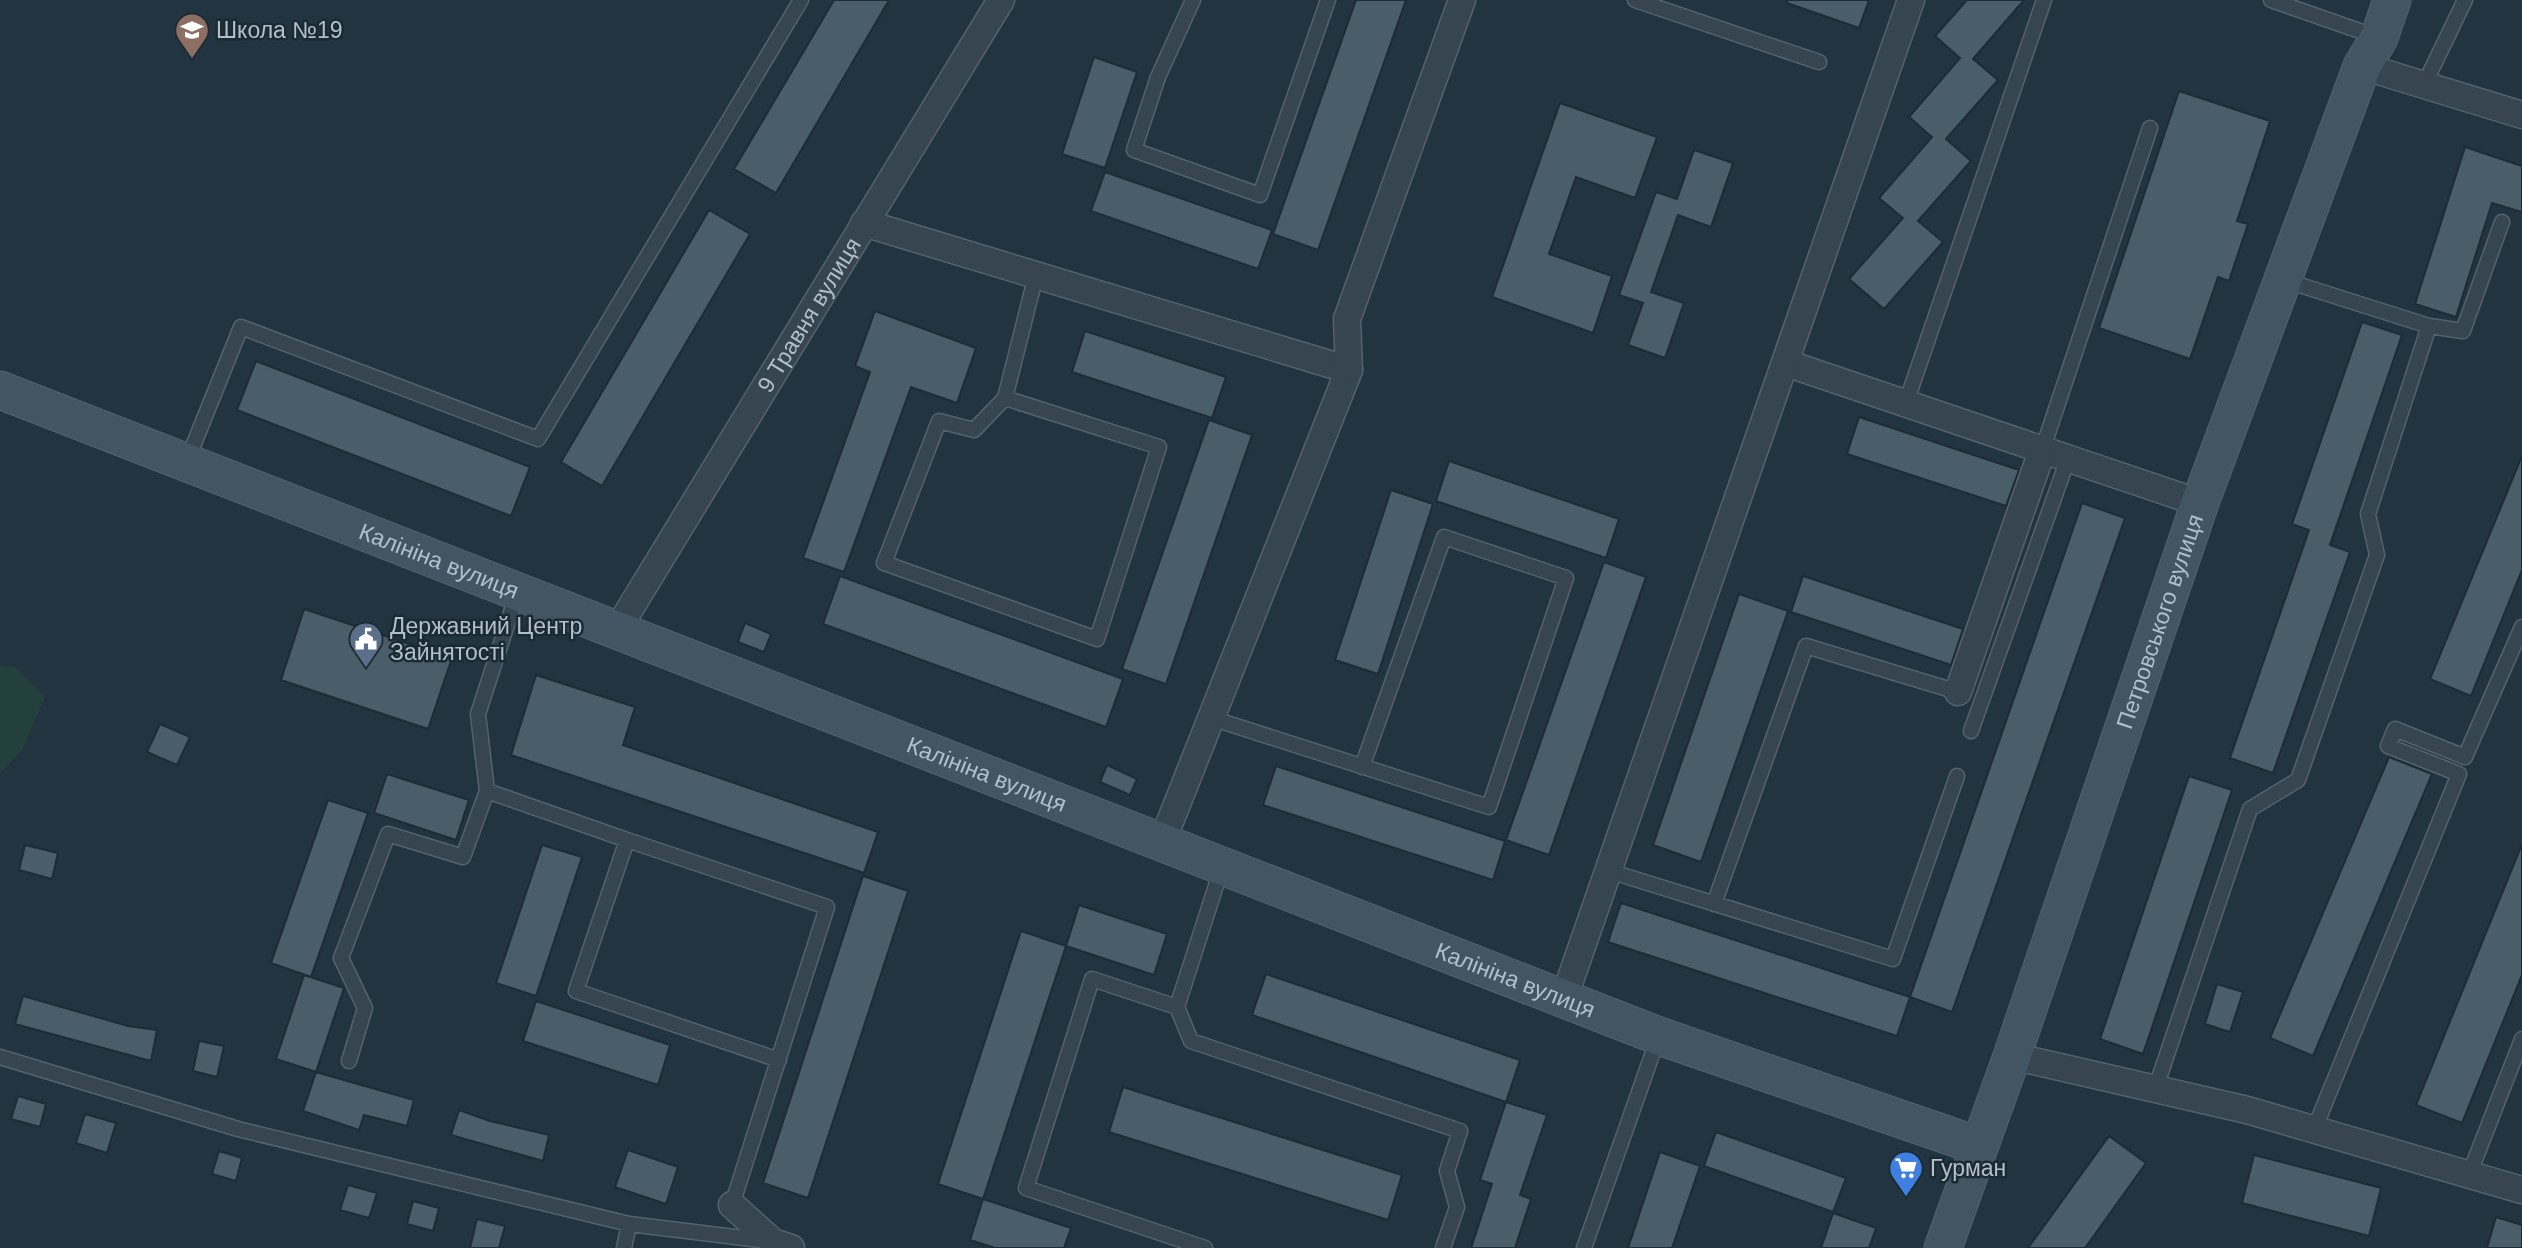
<svg xmlns="http://www.w3.org/2000/svg" width="2522" height="1248" font-family="Arial,sans-serif">
  <style>
    .green { fill: #23403d }
    .building { fill: #4a5e6a; stroke: #1d2c35; stroke-width: 2 }
    .lines { fill: none; stroke-linecap: round; stroke-linejoin: round }
    .lane-casing { stroke: #54626c; stroke-width: 17 }
    .street-casing { stroke: #54626c; stroke-width: 29 }
    .secondary-casing { stroke: #54626c; stroke-width: 39 }
    .lane { stroke: #36454f; stroke-width: 14 }
    .street { stroke: #36454f; stroke-width: 26 }
    .secondary { stroke: #435562; stroke-width: 37 }
    .labels { text-anchor: middle; stroke-width: 5; stroke-linejoin: round; paint-order: stroke }
    .poi-label { font-size: 23px; fill: #b1bfca; stroke: #1b2a33; text-anchor: start }
    .street-label { font-size: 23px; fill: #b1bfca; stroke: #1b2a33 }
  </style>
  <rect width="100%" height="100%" fill="#21343f"/>
  <path class="green" d="M 0,665 L 15,667 L 45,697 L 22,750 L 0,773 Z"/>
  <path class="building" d="M 834,0 L 889,0 L 776,193 L 734,169 Z
    M 1356,0 L 1406,0 L 1318,250 L 1273,234 Z
    M 1787,0 L 1869,0 L 1859,28 L 1787,3 Z
    M 1967,0 L 2024,0 L 1973,59 L 1998,80 L 1946,139 L 1971,161 L 1918,221 L 1943,242 L 1884,309 L 1849,279 L 1903,218 L 1879,198 L 1932,137 L 1909,117 L 1960,58 L 1935,36 Z
    M 1094,57 L 1137,72 L 1105,168 L 1062,154 Z
    M 2179,91 L 2270,121 L 2237,221 L 2248,224 L 2229,281 L 2218,277 L 2190,359 L 2099,328 Z
    M 1560,103 L 1657,137 L 1635,198 L 1576,177 L 1549,254 L 1612,276 L 1593,333 L 1492,297 Z
    M 2465,147 L 2522,166 L 2522,212 L 2492,203 L 2456,317 L 2415,304 Z
    M 1694,150 L 1733,163 L 1711,227 L 1678,215 L 1651,292 L 1684,303 L 1665,358 L 1628,345 L 1643,303 L 1619,295 L 1656,192 L 1677,199 Z
    M 1105,172 L 1272,230 L 1258,269 L 1091,211 Z
    M 709,210 L 750,234 L 602,486 L 561,462 Z
    M 875,311 L 976,348 L 957,403 L 911,387 L 844,572 L 803,558 L 870,372 L 855,366 Z
    M 2362,322 L 2402,335 L 2330,545 L 2350,552 L 2273,773 L 2230,758 L 2309,530 L 2292,524 Z
    M 1085,331 L 1226,377 L 1212,418 L 1072,372 Z
    M 256,361 L 530,467 L 511,516 L 237,410 Z
    M 1859,417 L 2019,470 L 2006,506 L 1847,454 Z
    M 1209,420 L 1252,435 L 1166,684 L 1122,669 Z
    M 2522,456 L 2522,570 L 2471,696 L 2430,679 Z
    M 1449,461 L 1619,519 L 1606,558 L 1436,501 Z
    M 1391,490 L 1433,504 L 1378,674 L 1335,660 Z
    M 2082,503 L 2125,518 L 1952,1012 L 1910,997 Z
    M 1604,562 L 1646,577 L 1549,855 L 1506,840 Z
    M 840,576 L 1123,679 L 1106,727 L 823,624 Z
    M 1803,576 L 1963,629 L 1951,665 L 1791,612 Z
    M 1739,594 L 1788,611 L 1701,862 L 1653,845 Z
    M 304,609 L 452,658 L 428,729 L 281,680 Z
    M 745,623 L 771,634 L 764,652 L 738,642 Z
    M 536,675 L 635,707 L 623,745 L 878,832 L 864,873 L 511,755 Z
    M 160,724 L 190,737 L 177,765 L 147,752 Z
    M 2389,757 L 2432,774 L 2313,1056 L 2270,1038 Z
    M 1107,765 L 1137,779 L 1130,795 L 1100,782 Z
    M 1276,766 L 1505,841 L 1493,880 L 1263,805 Z
    M 387,774 L 469,800 L 456,840 L 374,813 Z
    M 2189,776 L 2232,790 L 2143,1054 L 2100,1039 Z
    M 328,800 L 368,813 L 311,977 L 271,963 Z
    M 2522,844 L 2522,975 L 2462,1123 L 2416,1105 Z
    M 25,845 L 58,853 L 52,879 L 19,870 Z
    M 542,845 L 582,857 L 536,996 L 496,983 Z
    M 863,876 L 908,891 L 808,1198 L 763,1183 Z
    M 1621,903 L 1910,997 L 1897,1036 L 1608,942 Z
    M 1079,905 L 1167,934 L 1154,975 L 1066,946 Z
    M 1021,931 L 1066,946 L 983,1199 L 938,1184 Z
    M 1266,974 L 1520,1060 L 1506,1102 L 1252,1015 Z
    M 304,975 L 344,988 L 316,1072 L 414,1100 L 407,1126 L 364,1115 L 359,1130 L 303,1111 L 316,1072 L 276,1059 Z
    M 2217,984 L 2243,992 L 2230,1032 L 2205,1024 Z
    M 23,996 L 128,1026 L 157,1030 L 151,1061 L 15,1024 Z
    M 536,1001 L 670,1045 L 658,1085 L 523,1041 Z
    M 199,1041 L 224,1046 L 217,1077 L 193,1071 Z
    M 1123,1087 L 1402,1175 L 1388,1220 L 1109,1132 Z
    M 18,1096 L 46,1104 L 40,1127 L 11,1119 Z
    M 1506,1102 L 1547,1115 L 1520,1195 L 1531,1199 L 1515,1248 L 1471,1248 L 1492,1184 L 1480,1180 Z
    M 459,1110 L 490,1121 L 549,1135 L 543,1161 L 451,1135 Z
    M 85,1114 L 116,1123 L 107,1153 L 76,1143 Z
    M 1716,1132 L 1846,1178 L 1833,1212 L 1704,1166 Z
    M 2109,1136 L 2146,1163 L 2085,1248 L 2028,1248 Z
    M 628,1150 L 678,1167 L 666,1204 L 615,1187 Z
    M 219,1151 L 242,1158 L 236,1181 L 212,1174 Z
    M 1660,1152 L 1700,1166 L 1672,1248 L 1628,1248 Z
    M 2254,1155 L 2381,1188 L 2369,1236 L 2242,1203 Z
    M 348,1185 L 377,1193 L 369,1218 L 340,1210 Z
    M 983,1199 L 1071,1228 L 1064,1248 L 995,1248 L 970,1240 Z
    M 413,1201 L 439,1208 L 433,1231 L 407,1224 Z
    M 1833,1213 L 1876,1228 L 1869,1248 L 1821,1248 Z
    M 2496,1217 L 2522,1225 L 2522,1248 L 2487,1248 Z
    M 477,1219 L 505,1226 L 499,1248 L 470,1248 Z"/>
  <g class="lines">
    <g class="lane-casing">
      <path id="lane" d="M 1193,0 L 1158,77 L 1134,150 L 1260,195 L 1328,0
        M 1635,0 L 1819,62
        M 2271,0 L 2377,37
        M 2424,85 L 2465,0
        M 2429,326 L 2463,331 L 2502,222
        M 1005,398 L 974,430 L 939,421 L 884,563 L 1097,639 L 1159,447 L 1005,398 L 1036,275
        M 1906,403 L 2044,0
        M 2043,448 L 2150,128
        M 187,461 L 241,327 L 538,439 L 801,0
        M 518,591 L 478,714 L 487,791 L 627,840
        M 1211,718 L 1489,807 L 1566,578 L 1444,537 L 1362,767
        M 1971,731 L 2069,456
        M 1222,867 L 1177,1007 L 1191,1041 L 1460,1131 L 1447,1171 L 1457,1207 L 1443,1248
        M 1609,871 L 1893,959 L 1957,776
        M 1714,904 L 1806,646 L 1958,692
        M 1177,1007 L 1092,979 L 1026,1188 L 1205,1248
        M 0,1057 L 238,1129 L 629,1224 L 768,1241
        M 349,1061 L 365,1008 L 341,958 L 388,834 L 463,857 L 487,791
        M 2155,1090 L 2250,809 L 2298,780 L 2377,555 L 2368,514 L 2429,326 L 2284,280
        M 2314,1130 L 2459,774 L 2388,746 L 2395,729 L 2465,757 L 2522,627
        M 2469,1175 L 2522,1039
        M 732,1205 L 827,907 L 627,840 L 576,991 L 779,1060
        M 624,1248 L 629,1224
        M 1584,1248 L 1658,1038"/>
    </g>
    <g class="street-casing">
      <g id="street">
        <path d="M 2362,66 L 2522,115"/>
        <path d="M 864,223 L 1349,370 L 1162,842"/>
        <path d="M 1786,363 L 2200,503"/>
        <path d="M 1349,370 L 1347,319 L 1462,0"/>
        <path id="s1" d="M 617,630 L 1001,0"/>
        <path d="M 1958,692 L 2043,448"/>
        <path d="M 1564,998 L 1911,0"/>
        <path d="M 2012,1056 L 2247,1110 L 2522,1190"/>
        <path d="M 732,1205 L 773,1242 L 791,1248"/>
      </g>
    </g>
    <g class="secondary-casing">
      <g id="secondary">
        <path id="s2" d="M 0,390 L 1659,1036 L 1979,1146"/>
        <path id="s3" d="M 1943,1248 L 2012,1056 L 2200,503 L 2362,66 L 2379,38 L 2392,0"/>
      </g>
    </g>
    <use href="#lane" class="lane"/>
    <use href="#street" class="street"/>
    <use href="#secondary" class="secondary"/>
  </g>
  <defs>
    <g id="school-pin" transform="scale(1.75)"><path d="M0 17L-7.5 6A9.5 9.5 0 1 1 7.5 6Z" fill="#8d6e63" stroke="#1b2a33"/><path d="M0-5L7-2L0 1L-7-2ZM-4 1L0 2.5L4 1V4Q0 6-4 4Z" fill="#fff"/></g>
    <g id="civic-pin" transform="scale(1.75)"><path d="M0 17L-7.5 6A9.5 9.5 0 1 1 7.5 6Z" fill="#5c6f8a" stroke="#1b2a33"/><path d="M-.6-6.5H3V-4.5H.6V-3L4-1V1h2V6H-6V1h2V-1L-.6-3ZM-1.2 2.5V6h2.4V2.5Z" fill="#fff"/></g>
    <g id="supermarket-pin" transform="scale(1.75)"><path d="M0 17L-7.5 6A9.5 9.5 0 1 1 7.5 6Z" fill="#3f7fe0" stroke="#1b2a33"/><path d="M-6-5.5h2.5l.6 2H6L4.5 2H-2.5L-4.4-4H-6ZM-1.5 3.2a1.3 1.3 0 1 0 .1 0ZM3 3.2a1.3 1.3 0 1 0 .1 0Z" fill="#fff"/></g>
  </defs>
  <g fill-rule="evenodd">
    <use href="#school-pin" x="192" y="30"/>
    <use href="#civic-pin" x="366" y="639"/>
    <use href="#supermarket-pin" x="1906" y="1168"/>
  </g>
  <g class="labels">
    <g class="poi-label">
      <text x="216" y="38">Школа №19</text>
      <text x="390" y="634">Державний Центр<tspan x="390" dy="26">Зайнятості</tspan></text>
      <text x="1930" y="1176">Гурман</text>
    </g>
    <g class="street-label">
      <text dy="8" stroke="none"><textPath href="#s1" startOffset="369">9 Травня вулиця</textPath></text>
      <text dy="8" stroke="none"><textPath href="#s2" startOffset="471">Калініна вулиця</textPath></text>
      <text dy="8" stroke="none"><textPath href="#s3" startOffset="663">Петровського вулиця</textPath></text>
      <text dy="8" stroke="none"><textPath href="#s2" startOffset="1059">Калініна вулиця</textPath></text>
      <text dy="8" stroke="none"><textPath href="#s2" startOffset="1626">Калініна вулиця</textPath></text>
    </g>
  </g>
</svg>
